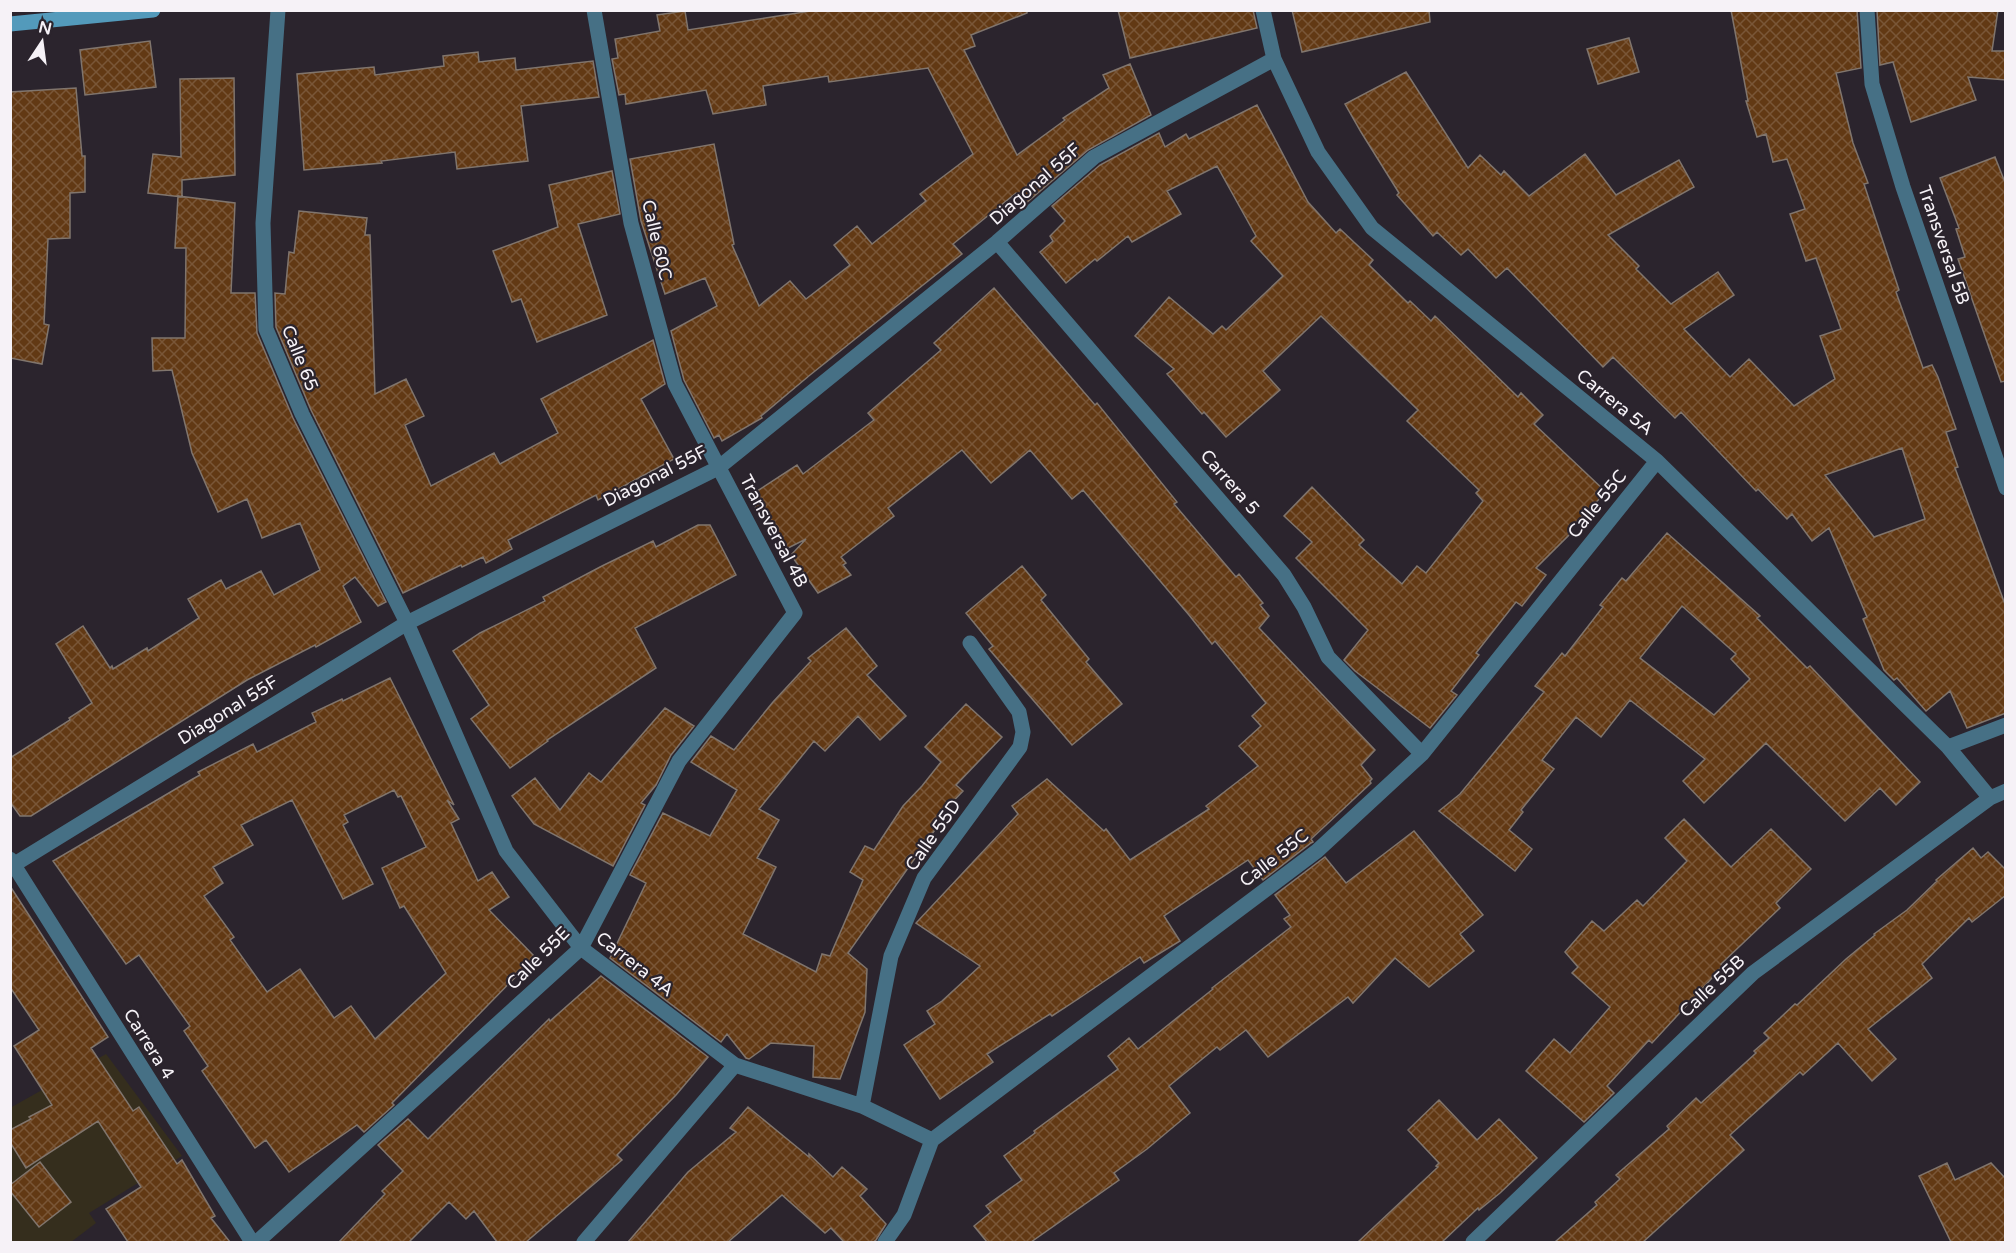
<svg xmlns="http://www.w3.org/2000/svg" width="2016" height="1253" font-family="'Varela Round',sans-serif">
  <style>
    .education { fill: #352e1d }
    .building { fill: url(#building-cross-hatch); stroke: #80756d; stroke-width: 1.5; fill-rule: evenodd }
    .lines { fill: none; stroke-linecap: round; stroke-linejoin: round }
    .street { stroke: #467085; stroke-width: 15 }
    .secondary { stroke: #539abb; stroke-width: 15 }
    .labels { text-anchor: middle; stroke-width: 4.5; stroke-linejoin: round; paint-order: stroke }
    .street-label { font-size: 18px; fill: #f6f2f7; stroke: #2b242d }
  </style>
  <defs>
    <pattern id="building-cross-hatch" width="8" height="8" patternUnits="userSpaceOnUse" patternTransform="scale(1.5)"><rect width="8" height="8" fill="#623914"/><path d="M0 0l8 8M0 8l8-8" fill="none" stroke="#795637"/></pattern>
  </defs>
  <rect width="100%" height="100%" fill="#2b242d"/>
  <path class="education" d="M 106,1054 L 182,1156 L 89,1213 L 96,1223 L 71,1242 L 11,1242 L 10,1108 Z"/>
  <path class="building" d="M 817,10 L 1027,10 L 1027,13 L 971,35 L 975,46 L 964,50 L 1017,155 L 1065,120 L 1063,118 L 1109,88 L 1103,75 L 1130,64 L 1151,115 L 1088,150 L 1025,204 L 1016,193 L 953,244 L 962,254 L 810,375 L 761,416 L 762,418 L 722,441 L 719,435 L 714,438 L 684,380 L 671,331 L 717,306 L 705,278 L 665,294 L 641,221 L 630,159 L 714,144 L 734,244 L 732,245 L 759,306 L 790,281 L 806,299 L 850,265 L 834,245 L 857,226 L 872,244 L 926,201 L 920,194 L 973,154 L 928,68 L 829,82 L 828,76 L 763,86 L 766,105 L 713,114 L 706,90 L 626,104 L 625,94 L 619,95 L 612,59 L 618,58 L 615,39 L 660,31 L 657,15 L 685,11 L 688,30 Z
    M 1118,10 L 1253,10 L 1257,28 L 1130,58 Z
    M 1292,10 L 1429,10 L 1430,22 L 1302,52 Z
    M 1731,10 L 1857,10 L 1861,68 L 1836,73 L 1853,143 L 1868,183 L 1864,184 L 1899,290 L 1896,292 L 1923,368 L 1932,365 L 1938,377 L 1956,429 L 1946,432 L 1958,467 L 1955,468 L 2006,607 L 2006,713 L 1967,728 L 1950,691 L 1926,711 L 1897,678 L 1894,680 L 1884,670 L 1863,619 L 1867,617 L 1829,528 L 1812,541 L 1792,514 L 1787,519 L 1758,489 L 1756,491 L 1681,412 L 1675,418 L 1613,357 L 1603,367 L 1507,268 L 1496,278 L 1468,249 L 1461,255 L 1437,232 L 1433,236 L 1397,195 L 1399,193 L 1361,132 L 1345,104 L 1406,72 L 1468,168 L 1480,155 L 1501,175 L 1504,171 L 1529,196 L 1585,154 L 1616,195 L 1679,160 L 1694,187 L 1608,235 L 1639,266 L 1636,269 L 1671,304 L 1718,272 L 1734,295 L 1684,329 L 1730,377 L 1749,359 L 1794,406 L 1835,379 L 1820,336 L 1841,329 L 1816,258 L 1806,261 L 1790,214 L 1805,209 L 1787,159 L 1773,162 L 1766,134 L 1757,137 L 1746,101 L 1748,101 ZM 1902,448 L 1925,519 L 1874,537 L 1825,475 Z
    M 1877,10 L 1998,10 L 1992,51 L 2006,51 L 2006,80 L 1968,77 L 1976,100 L 1911,122 L 1893,62 L 1880,65 Z
    M 1629,38 L 1639,72 L 1598,84 L 1587,49 Z
    M 150,41 L 156,87 L 85,95 L 80,50 Z
    M 478,52 L 479,62 L 515,58 L 516,70 L 593,61 L 599,97 L 521,106 L 528,161 L 457,169 L 455,152 L 381,161 L 382,163 L 304,170 L 297,74 L 374,67 L 375,75 L 444,66 L 443,56 Z
    M 234,78 L 235,175 L 182,180 L 182,197 L 148,193 L 153,154 L 181,157 L 180,79 Z
    M 76,88 L 82,156 L 85,156 L 85,192 L 70,193 L 70,238 L 48,239 L 44,324 L 49,325 L 42,364 L 10,358 L 10,92 Z
    M 1257,105 L 1308,202 L 1336,233 L 1340,229 L 1373,260 L 1369,265 L 1408,303 L 1410,301 L 1431,321 L 1435,316 L 1518,397 L 1521,393 L 1543,415 L 1534,424 L 1606,492 L 1568,531 L 1571,533 L 1536,568 L 1546,575 L 1522,606 L 1516,602 L 1476,653 L 1479,655 L 1451,691 L 1457,695 L 1430,728 L 1355,671 L 1344,660 L 1368,630 L 1296,558 L 1312,542 L 1284,516 L 1312,487 L 1364,540 L 1359,545 L 1402,584 L 1417,566 L 1426,573 L 1483,501 L 1476,493 L 1479,490 L 1407,421 L 1418,410 L 1321,316 L 1263,371 L 1280,390 L 1226,437 L 1204,412 L 1202,414 L 1167,374 L 1174,369 L 1135,336 L 1169,297 L 1213,334 L 1222,326 L 1226,330 L 1283,276 L 1251,241 L 1256,236 L 1217,166 L 1167,191 L 1181,214 L 1132,242 L 1128,236 L 1097,261 L 1095,259 L 1066,283 L 1040,252 L 1053,241 L 1050,236 L 1065,221 L 1052,206 L 1100,165 L 1159,133 L 1165,147 L 1186,134 L 1189,139 Z
    M 1995,157 L 2006,185 L 2006,381 L 2001,382 L 1958,259 L 1965,257 L 1956,229 L 1959,228 L 1940,178 Z
    M 612,171 L 620,214 L 578,224 L 607,315 L 537,342 L 521,299 L 512,302 L 493,251 L 558,227 L 549,185 Z
    M 178,196 L 235,203 L 231,293 L 255,293 L 257,333 L 293,418 L 386,602 L 378,606 L 355,577 L 343,586 L 361,622 L 316,647 L 315,645 L 247,680 L 31,816 L 20,816 L 10,802 L 10,758 L 70,720 L 69,718 L 92,703 L 56,644 L 83,626 L 110,668 L 112,666 L 113,669 L 147,648 L 148,651 L 199,618 L 188,599 L 221,580 L 226,589 L 261,571 L 274,595 L 320,570 L 300,523 L 262,538 L 247,499 L 218,512 L 192,453 L 172,370 L 153,371 L 152,338 L 185,338 L 186,248 L 175,248 Z
    M 299,211 L 367,218 L 365,235 L 370,235 L 375,394 L 406,379 L 424,416 L 405,425 L 431,486 L 494,453 L 500,464 L 558,433 L 541,399 L 653,340 L 665,384 L 641,399 L 674,459 L 598,500 L 596,495 L 508,540 L 512,549 L 486,563 L 483,557 L 462,567 L 461,565 L 403,593 L 311,410 L 276,327 L 275,293 L 285,294 L 289,252 L 294,253 Z
    M 994,288 L 1095,405 L 1097,403 L 1177,502 L 1174,504 L 1236,577 L 1239,574 L 1263,603 L 1260,605 L 1269,616 L 1259,628 L 1375,750 L 1361,765 L 1372,779 L 1370,781 L 1371,783 L 1311,839 L 1313,842 L 1311,843 L 1263,880 L 1248,860 L 1164,916 L 1180,941 L 1144,963 L 1140,957 L 1078,999 L 1052,1016 L 1050,1014 L 987,1054 L 993,1062 L 940,1099 L 904,1045 L 935,1024 L 927,1011 L 942,1001 L 980,966 L 916,923 L 1018,814 L 1012,806 L 1047,779 L 1104,831 L 1106,829 L 1130,860 L 1209,809 L 1206,806 L 1258,766 L 1239,746 L 1261,726 L 1252,716 L 1266,703 L 1215,641 L 1212,644 L 1189,615 L 1083,490 L 1072,499 L 1030,450 L 991,483 L 962,450 L 888,508 L 894,516 L 841,557 L 846,563 L 843,565 L 851,575 L 818,593 L 791,555 L 806,539 L 786,549 L 748,497 L 797,465 L 803,474 L 874,420 L 868,413 L 941,350 L 934,343 Z
    M 698,525 L 710,525 L 736,575 L 635,628 L 656,668 L 547,740 L 548,741 L 510,768 L 471,719 L 489,705 L 453,651 L 480,633 L 545,601 L 543,597 L 602,566 L 653,541 L 656,547 Z
    M 1667,533 L 1760,616 L 1757,618 L 1807,668 L 1810,666 L 1920,782 L 1896,805 L 1880,788 L 1845,821 L 1766,743 L 1704,803 L 1683,781 L 1705,759 L 1630,700 L 1601,737 L 1576,717 L 1542,760 L 1554,769 L 1521,810 L 1523,812 L 1509,830 L 1532,849 L 1515,871 L 1439,811 L 1460,794 L 1544,692 L 1535,686 L 1562,653 L 1565,656 L 1603,607 L 1600,605 L 1622,578 L 1626,581 ZM 1682,606 L 1736,654 L 1731,659 L 1750,679 L 1714,715 L 1640,658 Z
    M 1022,566 L 1046,595 L 1041,600 L 1089,659 L 1086,662 L 1122,704 L 1072,745 L 989,649 L 993,646 L 966,613 Z
    M 846,628 L 877,666 L 867,675 L 906,716 L 880,740 L 858,716 L 825,751 L 814,741 L 759,809 L 779,820 L 757,858 L 776,867 L 743,934 L 816,972 L 822,954 L 830,956 L 863,880 L 850,872 L 865,846 L 874,850 L 903,806 L 922,786 L 941,762 L 925,747 L 966,704 L 1002,737 L 956,785 L 963,791 L 938,817 L 942,820 L 848,953 L 867,969 L 865,1012 L 840,1079 L 813,1077 L 814,1046 L 771,1043 L 749,1059 L 746,1058 L 727,1034 L 721,1042 L 610,958 L 646,883 L 630,875 L 663,813 L 710,836 L 737,790 L 691,762 L 711,736 L 734,750 L 773,702 L 811,661 L 808,658 Z
    M 390,678 L 454,805 L 447,800 L 459,819 L 451,823 L 478,881 L 492,872 L 509,897 L 489,910 L 535,957 L 392,1103 L 394,1105 L 364,1132 L 357,1125 L 289,1172 L 266,1140 L 255,1148 L 202,1071 L 208,1066 L 184,1031 L 190,1026 L 139,955 L 126,964 L 53,861 L 191,780 L 200,775 L 198,772 L 253,744 L 257,752 L 316,722 L 312,713 L 342,699 L 343,701 ZM 394,790 L 398,797 L 401,796 L 426,847 L 382,868 L 400,908 L 404,906 L 446,973 L 375,1039 L 351,1006 L 334,1018 L 300,969 L 267,992 L 230,940 L 234,937 L 204,896 L 223,883 L 213,867 L 253,845 L 241,825 L 292,800 L 343,899 L 373,884 L 343,825 L 348,822 L 344,815 Z
    M 665,708 L 694,726 L 671,755 L 656,785 L 641,803 L 645,805 L 613,866 L 534,824 L 512,796 L 535,778 L 560,810 L 589,773 L 601,782 Z
    M 1684,819 L 1731,867 L 1771,829 L 1811,869 L 1776,903 L 1780,908 L 1721,964 L 1723,966 L 1652,1043 L 1649,1040 L 1607,1086 L 1614,1093 L 1584,1122 L 1526,1071 L 1554,1039 L 1570,1053 L 1610,1007 L 1572,973 L 1578,967 L 1565,952 L 1592,921 L 1604,931 L 1637,900 L 1643,906 L 1687,861 L 1665,838 Z
    M 1414,831 L 1483,915 L 1460,934 L 1474,951 L 1429,987 L 1395,958 L 1353,1003 L 1348,997 L 1268,1057 L 1246,1030 L 1220,1050 L 1217,1047 L 1169,1086 L 1190,1113 L 1147,1149 L 1114,1173 L 1119,1180 L 1031,1242 L 987,1242 L 974,1226 L 991,1212 L 986,1206 L 1022,1180 L 1004,1156 L 1035,1133 L 1034,1131 L 1118,1069 L 1108,1056 L 1129,1038 L 1138,1049 L 1213,989 L 1212,988 L 1291,927 L 1284,919 L 1290,915 L 1275,895 L 1325,857 L 1346,883 Z
    M 1973,848 L 1981,858 L 1988,852 L 2006,870 L 2006,895 L 1972,922 L 1969,918 L 1922,964 L 1932,978 L 1868,1029 L 1896,1059 L 1872,1081 L 1838,1043 L 1803,1075 L 1800,1072 L 1730,1135 L 1744,1150 L 1643,1242 L 1555,1242 L 1597,1205 L 1595,1202 L 1620,1179 L 1616,1175 L 1669,1129 L 1667,1126 L 1696,1098 L 1701,1103 L 1756,1053 L 1754,1051 L 1769,1038 L 1764,1033 L 1795,1004 L 1797,1005 L 1846,959 L 1875,935 L 1874,934 L 1907,910 L 1937,881 L 1936,880 Z
    M 10,886 L 108,1037 L 91,1048 L 133,1111 L 139,1107 L 177,1164 L 182,1160 L 215,1216 L 211,1218 L 230,1242 L 128,1242 L 106,1209 L 141,1187 L 98,1121 L 26,1168 L 10,1142 L 10,1130 L 31,1119 L 29,1117 L 52,1105 L 14,1046 L 39,1030 L 10,987 Z
    M 601,976 L 708,1057 L 676,1095 L 617,1155 L 622,1160 L 526,1242 L 497,1242 L 474,1211 L 466,1219 L 449,1202 L 409,1242 L 339,1242 L 385,1194 L 382,1191 L 403,1171 L 378,1145 L 408,1119 L 428,1139 L 549,1019 L 550,1021 Z
    M 1439,1100 L 1477,1140 L 1499,1119 L 1537,1158 L 1500,1193 L 1479,1210 L 1478,1208 L 1442,1242 L 1358,1242 L 1438,1167 L 1436,1166 L 1439,1163 L 1408,1130 Z
    M 748,1107 L 809,1157 L 809,1154 L 833,1177 L 842,1167 L 867,1189 L 860,1196 L 886,1224 L 876,1240 L 873,1242 L 844,1242 L 831,1228 L 825,1233 L 782,1195 L 728,1242 L 628,1242 L 688,1172 L 736,1132 L 730,1128 Z
    M 40,1162 L 71,1202 L 39,1227 L 10,1191 L 10,1185 Z
    M 1947,1163 L 1955,1180 L 1991,1163 L 2006,1179 L 2006,1242 L 1951,1242 L 1919,1176 Z"/>
  <g class="lines">
    <path class="street" d="M 278,10 L 263,223 L 266,329 L 302,414 L 407,623 L 506,851 L 581,948 L 735,1065 L 862,1106 L 932,1140
      M 1263,10 L 1274,59 L 1318,152 L 1372,228 L 1657,461 L 1948,747 L 1990,798
      M 1867,10 L 1872,84 L 1903,187 L 2006,488
      M 997,242 L 1284,575 L 1304,607 L 1328,657 L 1422,754
      M 1948,747 L 2006,725
      M 10,859 L 252,1242
      M 10,867 L 407,623 L 718,468 L 997,242 L 1094,157 L 1274,59
      M 862,1106 L 891,956 L 924,878 L 1020,747 L 1023,732 L 1019,712 L 970,643
      M 257,1242 L 581,948 L 679,761 L 795,613 L 675,384 L 631,223 L 594,10
      M 584,1242 L 735,1065
      M 885,1242 L 904,1215 L 932,1140 L 1317,851 L 1422,754 L 1657,461
      M 1473,1242 L 1753,973 L 1990,798 L 2006,791"/>
    <path class="secondary" d="M 10,24 L 153,10"/>
  </g>
  <g class="labels">
    <g class="street-label">
      <text transform="translate(1035 184) rotate(-41)" y="6">Diagonal 55F</text>
      <text transform="translate(657 240) rotate(77)" y="6">Calle 60C</text>
      <text transform="translate(1944 245) rotate(71)" y="6">Transversal 5B</text>
      <text transform="translate(300 358) rotate(68)" y="6">Calle 65</text>
      <text transform="translate(1615 402) rotate(39)" y="6">Carrera 5A</text>
      <text transform="translate(655 476) rotate(-27)" y="6">Diagonal 55F</text>
      <text transform="translate(1230 482) rotate(49)" y="6">Carrera 5</text>
      <text transform="translate(1597 504) rotate(-51)" y="6">Calle 55C</text>
      <text transform="translate(774 531) rotate(62)" y="6">Transversal 4B</text>
      <text transform="translate(228 710) rotate(-32)" y="6">Diagonal 55F</text>
      <text transform="translate(933 835) rotate(-55)" y="6">Calle 55D</text>
      <text transform="translate(1274 858) rotate(-38)" y="6">Calle 55C</text>
      <text transform="translate(538 958) rotate(-45)" y="6">Calle 55E</text>
      <text transform="translate(635 964) rotate(38)" y="6">Carrera 4A</text>
      <text transform="translate(1712 986) rotate(-43)" y="6">Calle 55B</text>
      <text transform="translate(149 1044) rotate(58)" y="6">Carrera 4</text>
    </g>
  </g>
  <rect width="2016" height="1253" fill="none" stroke="#f6f2f7" stroke-width="24"/>
  <g transform="translate(42 42) rotate(13)" stroke="#2b242d" stroke-width="4.5" paint-order="stroke">
  <path d="M0-4.5L10 22L0 15L-10 22Z" fill="#f6f2f7"/>
  <text y="-9" font-size="16" font-weight="bold" text-anchor="middle" fill="#f6f2f7">N</text>
  </g>
</svg>
